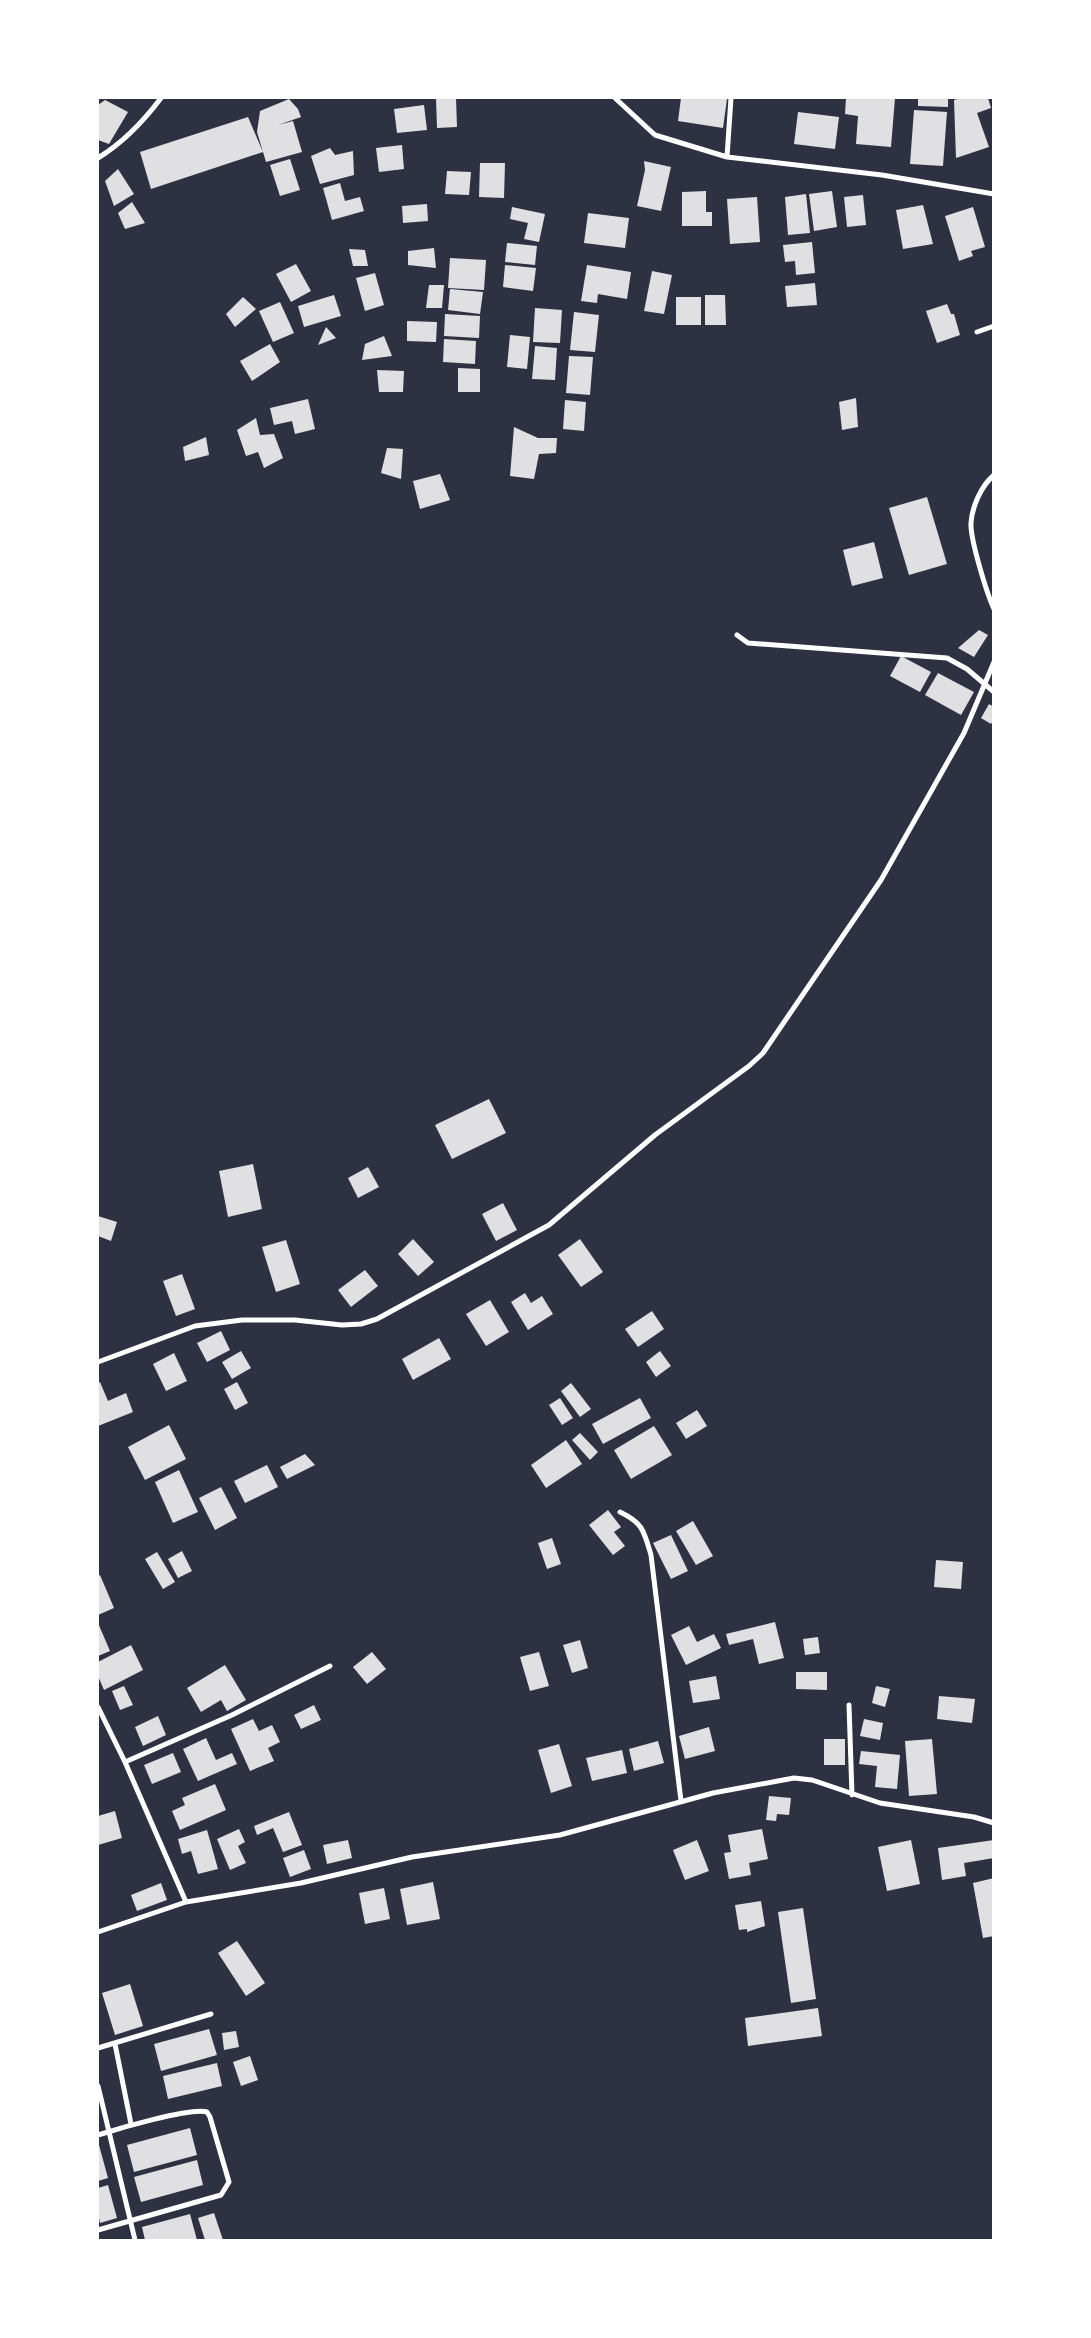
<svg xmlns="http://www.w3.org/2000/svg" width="1091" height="2338" font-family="Ubuntu,sans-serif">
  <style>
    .building { fill: #e0e0e3 }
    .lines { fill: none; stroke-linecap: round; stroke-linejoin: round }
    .minor { stroke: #fff; stroke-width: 5 }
  </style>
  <rect width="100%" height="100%" fill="#2d3142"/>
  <path class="building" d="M 436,98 L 456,98 L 457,127 L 437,128 Z
    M 681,98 L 727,99 L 723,128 L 678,121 Z
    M 846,98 L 895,98 L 891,147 L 856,144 L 858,116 L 845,114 Z
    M 918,98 L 948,98 L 948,107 L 918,106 Z
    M 961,98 L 988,98 L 991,108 L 977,113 L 989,147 L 956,158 L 954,100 Z
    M 289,99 L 298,109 L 301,117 L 278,125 L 293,121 L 302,152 L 266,162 L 257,132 L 260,111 Z
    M 105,100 L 128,112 L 109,144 L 98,140 L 98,105 Z
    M 424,105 L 427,130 L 397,133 L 394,109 Z
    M 914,110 L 947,112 L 943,166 L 910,164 Z
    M 798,112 L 839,117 L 835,149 L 794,144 Z
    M 248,117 L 263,152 L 151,189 L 140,152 Z
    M 402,145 L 404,169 L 379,172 L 376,148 Z
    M 330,148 L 335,155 L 353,151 L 354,175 L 320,184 L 311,156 Z
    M 290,159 L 300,190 L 280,196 L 270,165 Z
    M 644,161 L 671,167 L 661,211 L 637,206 L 645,170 Z
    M 480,163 L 505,163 L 504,198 L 479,197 Z
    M 118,169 L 134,194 L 114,206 L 105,181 Z
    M 447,171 L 471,172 L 469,195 L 445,194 Z
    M 340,183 L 345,201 L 360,197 L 364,211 L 332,220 L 323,188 Z
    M 706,191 L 706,212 L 712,212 L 712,226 L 682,226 L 682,192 Z
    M 832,191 L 837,227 L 814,231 L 809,194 Z
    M 806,194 L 810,233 L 788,235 L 785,197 Z
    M 863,195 L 866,225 L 847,227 L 844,197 Z
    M 757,197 L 760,242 L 730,244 L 727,199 Z
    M 132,202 L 145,223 L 125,229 L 118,213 Z
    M 427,204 L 428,221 L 403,223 L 402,206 Z
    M 923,205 L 933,244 L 903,249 L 896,210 Z
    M 512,207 L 545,214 L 539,242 L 524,239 L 528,223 L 510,219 Z
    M 973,207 L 985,247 L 971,251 L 973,256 L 959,261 L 945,216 Z
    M 588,213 L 629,218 L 625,248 L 584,243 Z
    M 812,242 L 815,273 L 796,275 L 795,261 L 785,262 L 783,245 Z
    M 507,243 L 537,246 L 535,265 L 505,262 Z
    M 434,248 L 436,268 L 408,265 L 408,251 Z
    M 349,249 L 365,250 L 368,266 L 353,266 Z
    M 450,258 L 486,260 L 484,290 L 448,288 Z
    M 296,264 L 311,291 L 291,302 L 276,274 Z
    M 505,265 L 536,268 L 533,291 L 503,287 Z
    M 587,265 L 631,272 L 627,299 L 598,294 L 597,303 L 581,301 Z
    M 652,271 L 672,275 L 664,314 L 644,311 Z
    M 375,273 L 384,305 L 365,311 L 356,278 Z
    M 815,283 L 817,305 L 787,307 L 785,286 Z
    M 429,285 L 444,285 L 442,308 L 426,308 Z
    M 450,289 L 483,292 L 480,314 L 448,310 Z
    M 334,295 L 341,316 L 304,327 L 298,306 Z
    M 705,295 L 725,295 L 726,325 L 705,325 Z
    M 243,297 L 256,309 L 235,327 L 226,314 Z
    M 676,297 L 701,297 L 701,325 L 676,325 Z
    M 280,302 L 294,333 L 273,342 L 259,311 Z
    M 947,304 L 951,314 L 954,314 L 960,335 L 937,343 L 926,311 Z
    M 535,308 L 562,310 L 560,343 L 533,342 Z
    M 574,312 L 599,315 L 595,352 L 570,350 Z
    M 445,314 L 480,316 L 479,338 L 444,336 Z
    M 407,321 L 437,322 L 436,342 L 407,341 Z
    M 326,327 L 336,338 L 318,345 Z
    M 510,335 L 530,337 L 527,369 L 507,367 Z
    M 384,336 L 392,356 L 362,360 L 365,344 Z
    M 444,339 L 476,341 L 475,364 L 443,362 Z
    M 270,344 L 280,362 L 252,381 L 240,361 Z
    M 535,346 L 557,348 L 555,380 L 532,379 Z
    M 569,356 L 593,357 L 590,395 L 566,393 Z
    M 458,368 L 480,369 L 480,392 L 458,392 Z
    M 377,370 L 404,371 L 403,392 L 379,392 Z
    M 856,398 L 858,427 L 842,430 L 839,402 Z
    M 308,399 L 315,429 L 295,434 L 292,421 L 274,425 L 270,408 Z
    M 565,400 L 586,402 L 584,431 L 563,429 Z
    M 256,418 L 260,435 L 274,434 L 283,458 L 264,468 L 258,452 L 246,456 L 237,430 Z
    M 514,427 L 538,438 L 557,438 L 556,453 L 539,454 L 534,479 L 510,476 Z
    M 206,437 L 209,455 L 185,461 L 183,447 Z
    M 387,448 L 403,449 L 401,479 L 381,473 Z
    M 440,474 L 450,500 L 420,509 L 413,481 Z
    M 927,497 L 947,564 L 909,575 L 889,508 Z
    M 874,542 L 883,578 L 852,586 L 843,550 Z
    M 979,630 L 988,635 L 974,657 L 958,648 Z
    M 901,656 L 931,672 L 920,692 L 890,676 Z
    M 938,673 L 974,692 L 961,715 L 925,695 Z
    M 989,704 L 994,707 L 994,719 L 991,724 L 981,718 Z
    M 489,1099 L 506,1133 L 452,1159 L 435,1125 Z
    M 253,1164 L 262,1209 L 228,1217 L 219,1171 Z
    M 368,1167 L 379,1187 L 358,1198 L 348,1178 Z
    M 503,1203 L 517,1230 L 496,1241 L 482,1214 Z
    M 98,1216 L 117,1222 L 111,1241 L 98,1236 Z
    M 413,1239 L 434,1262 L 418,1276 L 398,1254 Z
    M 580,1239 L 603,1272 L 581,1287 L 558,1255 Z
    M 286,1240 L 300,1284 L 276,1292 L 262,1247 Z
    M 365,1270 L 378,1286 L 351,1307 L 338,1290 Z
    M 182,1274 L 195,1309 L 176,1316 L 163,1281 Z
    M 525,1293 L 531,1303 L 542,1296 L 553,1314 L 528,1330 L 511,1302 Z
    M 490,1300 L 509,1332 L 486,1346 L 466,1314 Z
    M 652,1311 L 664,1329 L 638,1347 L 625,1329 Z
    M 221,1331 L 230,1350 L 207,1362 L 197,1343 Z
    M 439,1338 L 451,1359 L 413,1380 L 402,1359 Z
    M 241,1351 L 251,1368 L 232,1379 L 222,1362 Z
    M 660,1351 L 671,1366 L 656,1377 L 646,1362 Z
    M 174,1353 L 187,1381 L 166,1391 L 153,1364 Z
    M 100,1382 L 108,1401 L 126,1393 L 133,1412 L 98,1426 L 98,1383 Z
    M 237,1382 L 248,1403 L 235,1410 L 224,1389 Z
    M 571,1383 L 591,1409 L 580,1417 L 561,1391 Z
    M 560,1398 L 573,1418 L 562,1425 L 549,1405 Z
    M 640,1398 L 651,1418 L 603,1444 L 592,1424 Z
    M 697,1410 L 707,1426 L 686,1439 L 676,1423 Z
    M 169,1425 L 186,1459 L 145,1480 L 128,1447 Z
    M 654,1426 L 672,1455 L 631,1479 L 614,1450 Z
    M 580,1433 L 598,1452 L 590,1460 L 572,1440 Z
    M 566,1440 L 582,1464 L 546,1488 L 531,1465 Z
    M 305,1454 L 315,1465 L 287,1479 L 280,1467 Z
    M 267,1465 L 278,1487 L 245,1503 L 234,1481 Z
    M 179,1470 L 198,1512 L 173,1523 L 155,1482 Z
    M 221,1487 L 237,1518 L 215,1530 L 199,1498 Z
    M 608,1510 L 621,1527 L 614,1532 L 625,1546 L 613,1555 L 589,1525 Z
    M 693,1521 L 713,1556 L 696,1565 L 676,1531 Z
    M 671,1535 L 688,1571 L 671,1579 L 653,1543 Z
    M 552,1538 L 561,1564 L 547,1569 L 538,1543 Z
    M 182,1551 L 192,1571 L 178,1578 L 168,1559 Z
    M 157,1552 L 175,1582 L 163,1589 L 145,1559 Z
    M 936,1560 L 963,1562 L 961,1589 L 934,1587 Z
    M 100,1575 L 114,1608 L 98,1615 L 98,1576 Z
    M 775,1622 L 784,1658 L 759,1664 L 753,1639 L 729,1645 L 726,1634 Z
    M 98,1623 L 110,1651 L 98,1656 Z
    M 689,1626 L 697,1642 L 714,1634 L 721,1648 L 686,1665 L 671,1635 Z
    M 818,1637 L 820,1653 L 805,1655 L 803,1639 Z
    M 580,1640 L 588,1668 L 572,1673 L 563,1645 Z
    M 131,1645 L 143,1670 L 104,1690 L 98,1676 L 98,1662 Z
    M 372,1652 L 386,1669 L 367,1684 L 353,1667 Z
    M 539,1652 L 549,1686 L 530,1691 L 520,1657 Z
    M 225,1665 L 246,1700 L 227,1711 L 221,1700 L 201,1712 L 187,1688 Z
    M 796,1672 L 827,1672 L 827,1690 L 796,1689 Z
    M 716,1676 L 720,1699 L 693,1703 L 689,1681 Z
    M 124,1686 L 133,1705 L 120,1710 L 112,1691 Z
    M 876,1686 L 890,1689 L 885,1707 L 872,1703 Z
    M 939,1696 L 975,1699 L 972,1723 L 937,1719 Z
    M 314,1705 L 321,1720 L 301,1729 L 294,1715 Z
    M 158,1716 L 166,1735 L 143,1746 L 135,1727 Z
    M 253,1719 L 259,1731 L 272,1725 L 280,1742 L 268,1748 L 274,1761 L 250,1771 L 231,1729 Z
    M 864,1719 L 883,1723 L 880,1740 L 860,1736 Z
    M 709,1727 L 715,1751 L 685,1759 L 679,1736 Z
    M 206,1738 L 216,1760 L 232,1753 L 237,1764 L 198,1781 L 183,1749 Z
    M 824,1739 L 845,1739 L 845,1765 L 824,1765 Z
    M 932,1739 L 937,1794 L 909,1796 L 905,1741 Z
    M 658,1741 L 664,1763 L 634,1771 L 629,1749 Z
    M 559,1744 L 572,1786 L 551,1793 L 538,1750 Z
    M 622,1750 L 627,1773 L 592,1781 L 586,1758 Z
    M 861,1751 L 900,1755 L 897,1789 L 875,1787 L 877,1766 L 859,1764 Z
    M 173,1753 L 181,1772 L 152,1784 L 144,1765 Z
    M 215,1784 L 226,1810 L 180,1830 L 172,1811 L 185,1805 L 182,1798 Z
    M 769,1796 L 791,1798 L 789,1815 L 777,1814 L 776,1821 L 766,1820 Z
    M 115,1811 L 122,1838 L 98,1845 L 98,1816 Z
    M 289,1812 L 302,1845 L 283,1852 L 273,1828 L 257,1835 L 254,1826 Z
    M 239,1829 L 245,1842 L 238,1846 L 246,1863 L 230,1870 L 217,1839 Z
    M 762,1829 L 768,1859 L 749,1863 L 751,1875 L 729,1879 L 724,1853 L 731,1852 L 728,1835 Z
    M 207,1830 L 218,1869 L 198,1874 L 191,1851 L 182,1854 L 178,1839 Z
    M 348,1840 L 352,1858 L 327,1864 L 323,1845 Z
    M 697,1840 L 709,1871 L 685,1880 L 673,1850 Z
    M 911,1840 L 920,1884 L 887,1891 L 878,1847 Z
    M 994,1840 L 994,1858 L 964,1863 L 966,1876 L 942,1880 L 938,1848 Z
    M 304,1850 L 311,1869 L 290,1877 L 283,1858 Z
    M 994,1878 L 994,1936 L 983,1938 L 973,1883 Z
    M 433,1882 L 440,1919 L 407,1925 L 400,1889 Z
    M 161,1883 L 167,1900 L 137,1911 L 131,1895 Z
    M 384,1888 L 390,1919 L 365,1924 L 359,1893 Z
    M 761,1901 L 765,1926 L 747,1932 L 747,1929 L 739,1930 L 735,1905 Z
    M 803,1908 L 816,1999 L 791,2003 L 778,1912 Z
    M 237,1941 L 265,1983 L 246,1996 L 218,1953 Z
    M 130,1984 L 143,2026 L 115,2035 L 102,1993 Z
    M 818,2008 L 822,2036 L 748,2046 L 745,2018 Z
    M 209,2029 L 217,2055 L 161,2071 L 154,2044 Z
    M 236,2031 L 239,2047 L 224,2050 L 222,2033 Z
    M 250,2056 L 258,2080 L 241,2086 L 233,2062 Z
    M 217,2063 L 222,2086 L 168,2099 L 163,2076 Z
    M 190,2128 L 197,2155 L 134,2172 L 127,2145 Z
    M 99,2145 L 108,2178 L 98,2181 L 98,2146 Z
    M 197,2160 L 203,2185 L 141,2202 L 134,2177 Z
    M 108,2185 L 117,2218 L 100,2223 L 98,2214 L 98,2188 Z
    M 214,2213 L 223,2240 L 205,2240 L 198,2218 Z
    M 190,2214 L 197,2240 L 145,2240 L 142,2227 Z"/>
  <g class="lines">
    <path class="minor" d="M 615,98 L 655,135 L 727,157 L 882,175 L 994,194
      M 727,157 L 731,98
      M 98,158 C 124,142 143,122 161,98
      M 977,332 L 994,326
      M 994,475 C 981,486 972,507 971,523 C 970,539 987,594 994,609
      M 737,635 L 748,643 L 947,658 L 967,669 L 994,692
      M 98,1362 L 195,1326 L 242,1320 L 295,1320 L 342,1325 L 361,1324 L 377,1319 L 549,1225 L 655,1135 L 749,1066 L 763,1053 L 881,880 L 964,733 L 994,662
      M 620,1512 C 643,1523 644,1531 651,1555 L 681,1801
      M 849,1705 L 852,1795
      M 98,1707 L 125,1762 L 186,1902
      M 125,1762 L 232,1715 L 330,1666
      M 98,1932 L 186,1902 L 301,1883 L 412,1857 L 560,1835 L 713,1793 L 794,1778 L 812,1780 L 880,1803 L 974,1817 L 994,1823
      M 115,2044 L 131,2124
      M 98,2048 L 211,2014
      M 98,2086 L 135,2240
      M 98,2135 C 117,2129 191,2107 207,2112 L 210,2117 L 229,2182 L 221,2195 L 98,2230"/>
  </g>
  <rect width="1091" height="2338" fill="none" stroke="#ffffff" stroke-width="198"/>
</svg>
